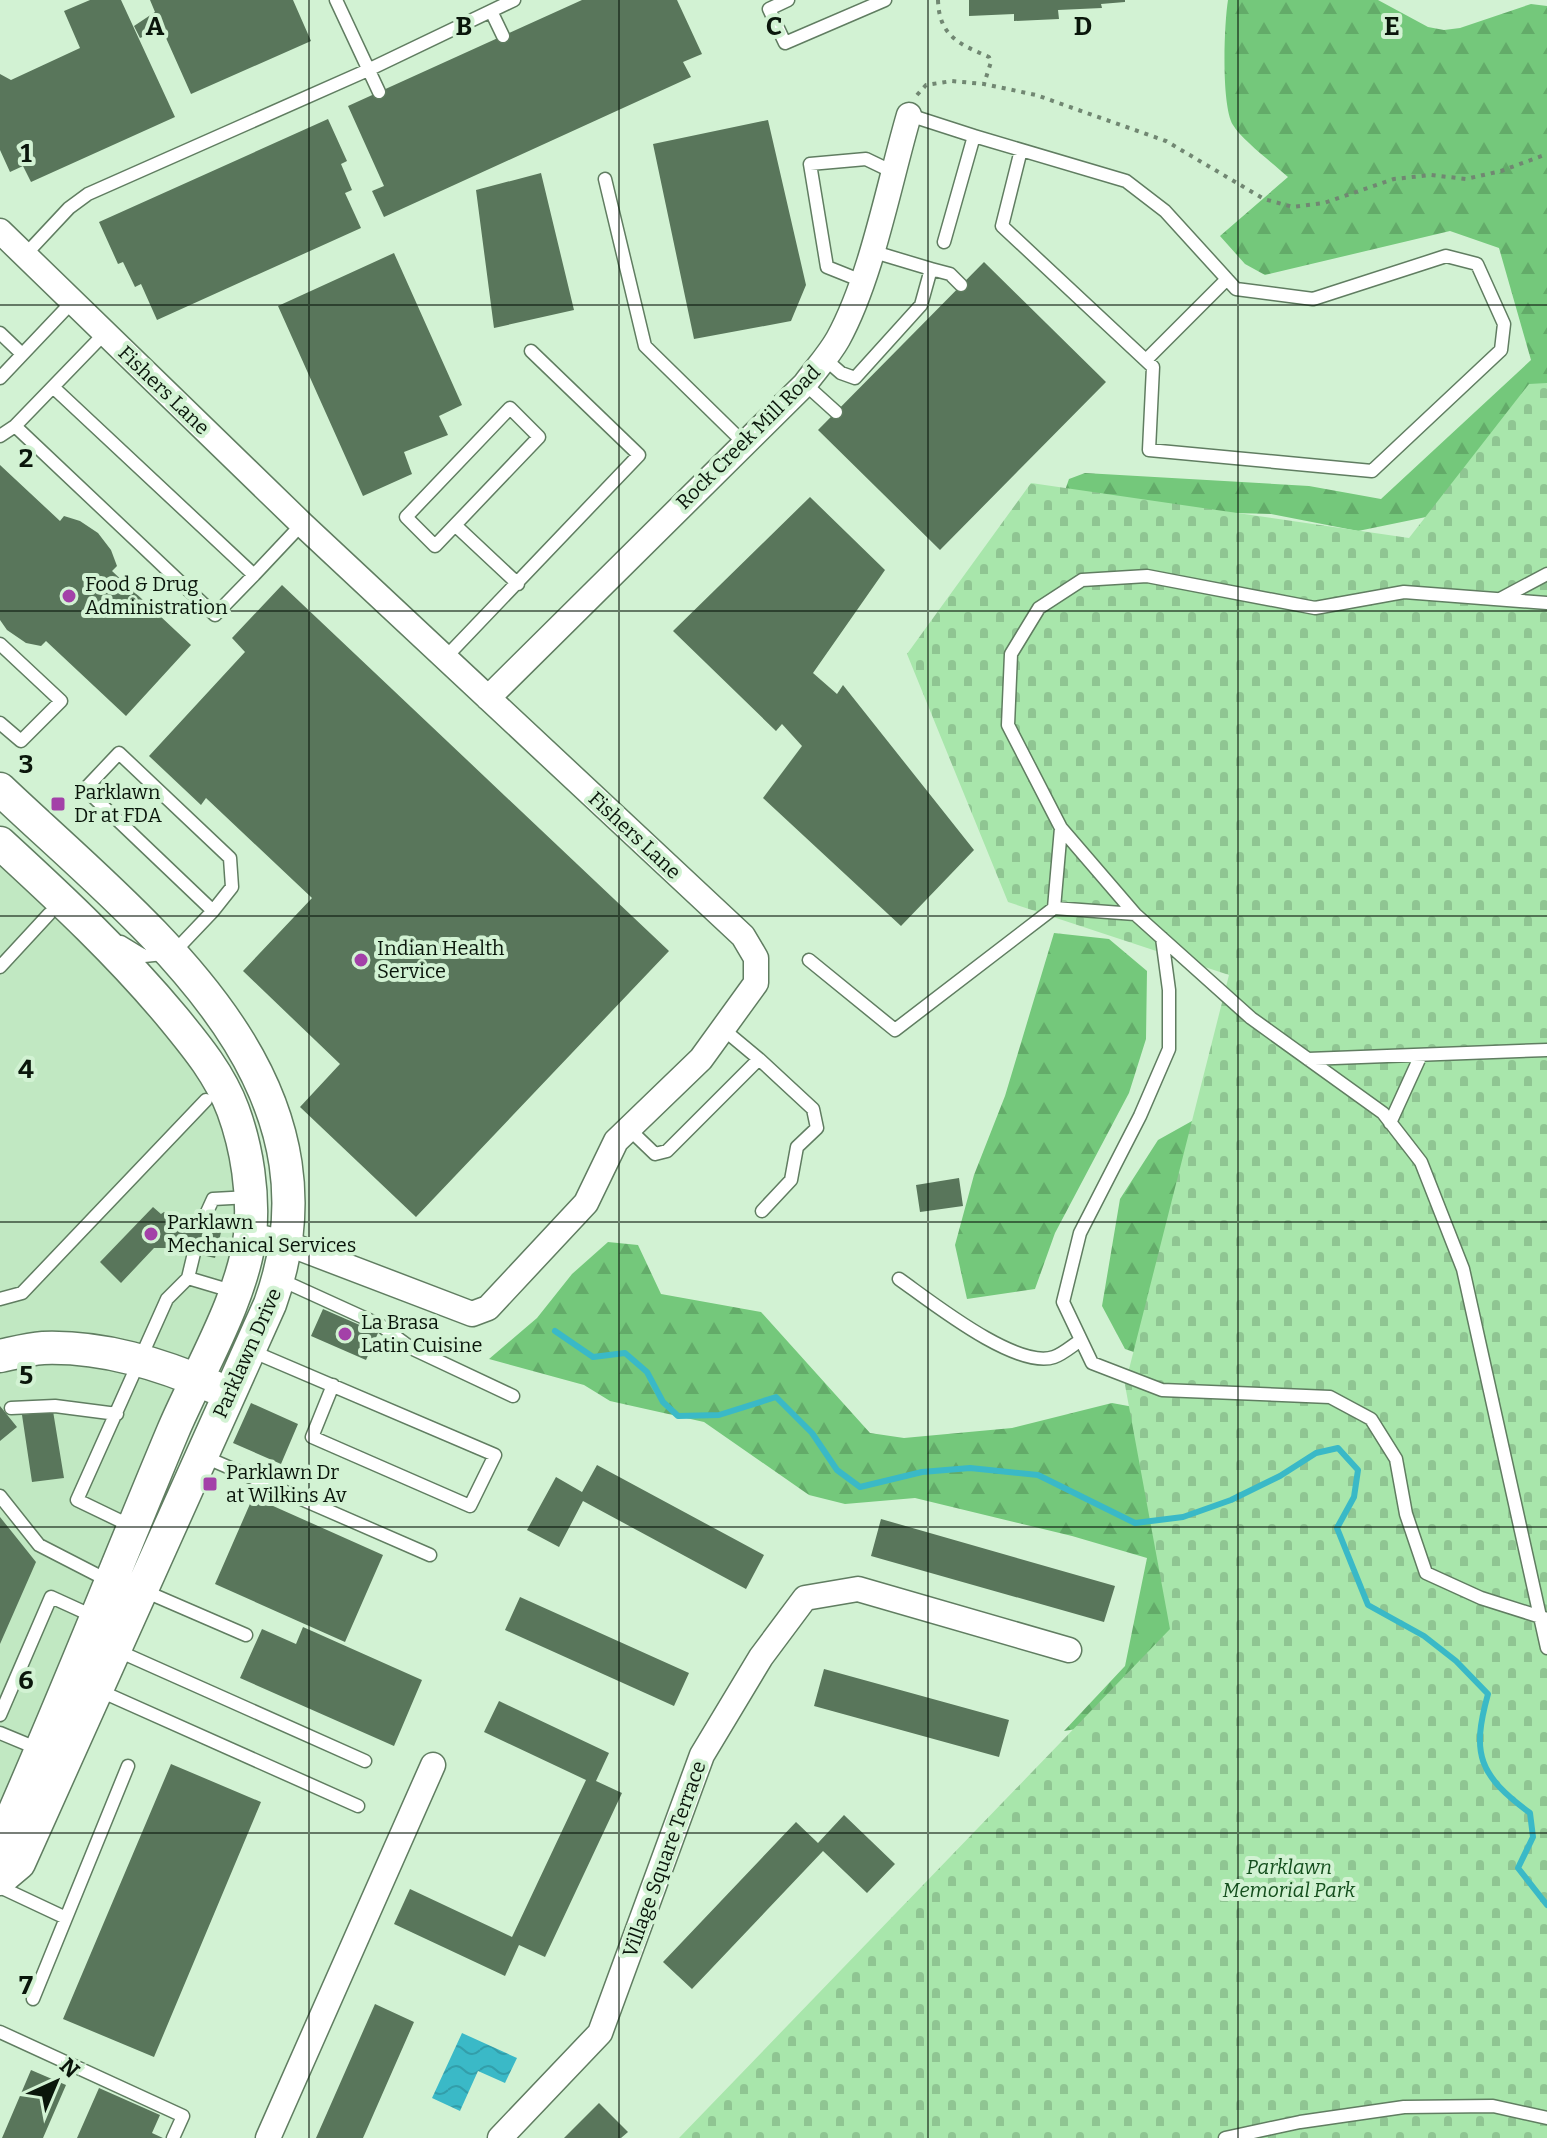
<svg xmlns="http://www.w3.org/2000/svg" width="1547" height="2138" font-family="Bitter,serif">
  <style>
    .built { fill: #c1e8c2 }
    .forest { fill: url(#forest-firs) }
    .cemetery { fill: url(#cemetery-stones) }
    .water { fill: url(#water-waves) }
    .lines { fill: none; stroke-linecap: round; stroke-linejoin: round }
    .stream { stroke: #3ab9c7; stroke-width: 6 }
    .building { fill: #59765b }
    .lane-casing { stroke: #607d61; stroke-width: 15 }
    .street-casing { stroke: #607d61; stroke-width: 27 }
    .secondary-casing { stroke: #607d61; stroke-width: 35 }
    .path { stroke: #718772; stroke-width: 4; stroke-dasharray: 4 6; stroke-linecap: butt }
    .lane { stroke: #fff; stroke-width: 12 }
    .street { stroke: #fff; stroke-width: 24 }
    .secondary { stroke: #fff; stroke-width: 32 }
    .grid { fill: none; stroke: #0a160b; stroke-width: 2; stroke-opacity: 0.55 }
    .poi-dot { fill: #a341a8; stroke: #d2f2d3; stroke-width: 3 }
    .labels { text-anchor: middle; stroke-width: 8; stroke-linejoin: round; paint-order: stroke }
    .street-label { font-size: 20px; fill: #0a160b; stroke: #d2f2d3 }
    .poi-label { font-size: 20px; fill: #0a160b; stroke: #d2f2d3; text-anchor: start }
    .park-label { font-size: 20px; font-style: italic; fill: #144e1d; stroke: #d2f2d3 }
    .grid-label { font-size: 26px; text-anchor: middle; font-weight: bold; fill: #0a160b; stroke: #d2f2d3; stroke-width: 8; stroke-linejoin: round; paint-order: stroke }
  </style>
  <defs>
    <pattern id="forest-firs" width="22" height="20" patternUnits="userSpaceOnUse" patternTransform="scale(2)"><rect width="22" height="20" fill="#74c87b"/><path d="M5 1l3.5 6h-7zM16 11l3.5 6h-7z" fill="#63ab69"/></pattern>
    <pattern id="cemetery-stones" width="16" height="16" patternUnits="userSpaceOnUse" patternTransform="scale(2)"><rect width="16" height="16" fill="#a8e6ab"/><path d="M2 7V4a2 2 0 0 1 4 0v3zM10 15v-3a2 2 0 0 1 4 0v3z" fill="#8fc592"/></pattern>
    <pattern id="water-waves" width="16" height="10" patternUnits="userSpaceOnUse" patternTransform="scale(2)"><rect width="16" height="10" fill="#3ab9c7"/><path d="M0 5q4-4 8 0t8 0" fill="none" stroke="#329eaa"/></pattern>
  </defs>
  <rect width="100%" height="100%" fill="#d2f2d3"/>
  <path class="built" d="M 0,843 L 212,1068 L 250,1235 L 0,1844 Z"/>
  <path class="forest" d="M 1228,0 L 1378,0 L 1428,27 L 1444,30 L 1460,28 L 1531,4 L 1547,6 L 1547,576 L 1492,470 L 1426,517 L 1358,531 L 1271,514 L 1094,509 L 1063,496 L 1069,479 L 1085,473 L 1309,486 L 1381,499 L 1531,360 L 1499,248 L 1450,231 L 1265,275 L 1245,264 L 1220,236 L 1288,177 C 1274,164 1242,140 1233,125 C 1221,105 1224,25 1228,0 Z
    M 1054,933 L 1109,939 L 1147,971 L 1146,1039 L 1129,1093 L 1055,1233 L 1035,1289 L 967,1299 L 955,1245 L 974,1175 L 1005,1096 Z
    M 1192,1121 L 1178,1367 L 1125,1349 L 1102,1306 L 1120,1199 L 1158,1140 Z
    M 608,1242 L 638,1245 L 661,1294 L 761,1312 L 870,1433 L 904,1438 L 1012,1428 L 1112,1403 L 1166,1413 L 1547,1740 L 1113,1723 L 1064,1731 L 1125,1666 L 1147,1558 L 1072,1536 L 915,1498 L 845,1504 L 809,1495 L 704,1422 L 610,1401 L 584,1385 L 489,1359 L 537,1318 L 572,1274 Z"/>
  <path class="cemetery" d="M 1547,383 L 1547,2138 L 679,2138 L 1170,1629 L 1125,1385 L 1229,975 L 1008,902 L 907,654 L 1031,483 L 1409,538 L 1529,384 Z"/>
  <path class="water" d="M 462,2033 L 517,2058 L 505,2083 L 478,2071 L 460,2111 L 432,2098 Z"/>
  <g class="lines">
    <path class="stream" d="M 555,1331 L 593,1357 L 625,1353 L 647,1372 L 663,1402 L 678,1416 L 719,1415 L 776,1397 L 812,1433 L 837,1470 L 860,1487 L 922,1472 L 970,1468 L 1038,1475 L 1135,1523 L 1183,1517 L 1231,1500 L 1280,1476 L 1316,1453 L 1338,1448 L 1358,1470 L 1354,1497 L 1337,1528 L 1368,1605 L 1424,1636 L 1456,1661 L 1488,1694 C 1471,1755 1479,1775 1530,1813 L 1533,1837 L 1518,1868 L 1547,1905"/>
  </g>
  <path class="building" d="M 90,0 L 121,0 L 175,117 L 31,182 L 23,166 L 10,172 L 0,150 L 0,74 L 11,80 L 80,48 L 64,11 Z
    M 150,0 L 293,0 L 311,41 L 191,94 L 162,29 L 140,38 L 134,26 L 155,12 Z
    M 582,0 L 677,0 L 702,54 L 683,62 L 691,77 L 384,217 L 372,191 L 384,186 L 348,106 Z
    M 969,0 L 1125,0 L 1125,2 L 1101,4 L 1102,8 L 1058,10 L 1059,19 L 1014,21 L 1014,14 L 969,16 Z
    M 328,119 L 347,161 L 341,164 L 352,190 L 345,193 L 361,228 L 157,320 L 141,284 L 135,287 L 123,262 L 118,264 L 99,222 Z
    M 768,120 L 806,285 L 791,321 L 694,339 L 653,144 Z
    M 541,173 L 574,310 L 494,328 L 476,190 Z
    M 394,253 L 462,405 L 439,416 L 448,435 L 404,452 L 412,474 L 363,496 L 278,306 Z
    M 984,262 L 1106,382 L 940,550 L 818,430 Z
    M 0,465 L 60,521 L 64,516 L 80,521 L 98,533 L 111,550 L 117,566 L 112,571 L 191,645 L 126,716 L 46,641 L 41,646 L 26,643 L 7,630 L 0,620 Z
    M 810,497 L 885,570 L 813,673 L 837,694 L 843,685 L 974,850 L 901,926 L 763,798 L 802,746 L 782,724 L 776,731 L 673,631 Z
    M 282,585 L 669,951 L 416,1217 L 300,1107 L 340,1064 L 243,971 L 312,898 L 206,798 L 201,805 L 149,756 L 245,652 L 232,638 Z
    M 959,1178 L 963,1206 L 920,1212 L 916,1185 Z
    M 153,1207 L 161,1214 L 164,1212 L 177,1220 L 178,1217 L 222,1228 L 215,1258 L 170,1248 L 154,1248 L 121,1283 L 100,1262 Z
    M 323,1309 L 378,1333 L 366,1360 L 311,1336 Z
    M 251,1403 L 298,1424 L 281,1464 L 233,1443 Z
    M 0,1406 L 17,1427 L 0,1441 Z
    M 53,1411 L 64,1478 L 32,1482 L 22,1415 Z
    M 597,1465 L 764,1555 L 746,1589 L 583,1501 L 559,1547 L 527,1530 L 556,1477 L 582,1492 Z
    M 253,1497 L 383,1555 L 345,1642 L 215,1584 Z
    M 0,1517 L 36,1562 L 0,1644 Z
    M 881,1519 L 1115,1586 L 1104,1622 L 871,1556 Z
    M 520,1597 L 689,1673 L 674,1706 L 505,1630 Z
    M 303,1627 L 422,1680 L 394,1746 L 240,1678 L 262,1629 L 296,1644 Z
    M 824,1669 L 1009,1720 L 999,1757 L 814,1706 Z
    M 499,1701 L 609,1753 L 596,1781 L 622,1793 L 545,1957 L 519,1945 L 505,1976 L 394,1924 L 410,1889 L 512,1937 L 586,1780 L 484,1732 Z
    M 171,1764 L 261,1802 L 154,2057 L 63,2019 Z
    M 844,1815 L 895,1864 L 867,1893 L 823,1851 L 692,1989 L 663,1962 L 796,1822 L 818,1843 Z
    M 375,2004 L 414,2022 L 363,2138 L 316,2138 Z
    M 31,2070 L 66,2085 L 43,2138 L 2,2138 Z
    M 99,2088 L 160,2115 L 152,2133 L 163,2138 L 77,2138 Z
    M 599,2103 L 628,2132 L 621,2138 L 564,2138 Z"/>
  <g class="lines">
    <g class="lane-casing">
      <path id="lane" d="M 336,0 L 379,92
        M 788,0 L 769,9 L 785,43 L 885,0
        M 491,11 L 503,36
        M 909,115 L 974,136 L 944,242
        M 974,136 L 1126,181 L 1165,211 L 1236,289 L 1313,299 L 1446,256 L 1477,264 L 1504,324 L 1501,350 L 1372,471 L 1149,450 L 1153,367 L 1002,226 L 1021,150
        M 605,179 L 645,346 L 744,443
        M 25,255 L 69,208 L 88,194 L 368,70 L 514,0
        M 931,269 L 950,274 L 961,285
        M 862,281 L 827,267 L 810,164 L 866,159 L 893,172
        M 0,333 L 22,354
        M 825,359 L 841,373 L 855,378 L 921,305 L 931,269 L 871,251
        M 1146,360 L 1227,279
        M 0,378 L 73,301
        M 805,384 L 836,412
        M 53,387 L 254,575 L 302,524
        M 15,426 L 215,615 L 254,575
        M 0,436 L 15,426 L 105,333
        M 455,525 L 539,437 L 510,408 L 406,517 L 435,546 L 455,525 L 518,584
        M 1500,599 L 1547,574
        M 1547,603 L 1404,592 L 1315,608 L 1147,576 L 1082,580 L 1039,608 L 1011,654 L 1008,725 L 1061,828 L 1135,914 L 1251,1018 L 1383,1113 L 1421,1162 L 1463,1269 L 1547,1648
        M 0,644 L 61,701 L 21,741 L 0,723
        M 445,658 L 639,455 L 531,351
        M 1054,908 L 1061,828
        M 1162,938 L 1169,990 L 1169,1049 L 1140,1116 L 1080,1233 L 1063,1302 L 1092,1363 L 1162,1390 L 1330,1397 L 1371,1419 L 1396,1459 L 1406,1514 L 1426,1573 L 1481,1598 L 1544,1618
        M 121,942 L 144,956 L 173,953 L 213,911 L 85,789 L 119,753 L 230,858 L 232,887 L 213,911
        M 809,960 L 895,1030 L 1054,908 L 1135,914
        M 0,967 L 49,914
        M 723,1029 L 759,1059 L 813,1109 L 817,1128 L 797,1147 L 791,1180 L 762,1211
        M 1308,1059 L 1547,1050
        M 1390,1123 L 1421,1055
        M 629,1129 L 655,1154 L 667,1151 L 759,1059
        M 202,1223 L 213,1199 L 250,1197
        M 188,1278 L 194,1253
        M 279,1279 L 380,1325 L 411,1348 L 513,1396
        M 899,1279 C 929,1300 1016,1370 1054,1357 C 1063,1354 1073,1345 1081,1340
        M 0,1299 L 22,1293 L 206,1100
        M 249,1350 L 495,1455 L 470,1506 L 312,1437 L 333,1385
        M 11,1408 L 55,1406 L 117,1414
        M 205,1457 L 430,1555
        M 0,1496 L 39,1545 L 109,1581
        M 133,1527 L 77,1500 L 167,1299 L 188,1278 L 235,1292
        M 142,1590 L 246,1635
        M 116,1650 L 365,1761
        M 98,1690 L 358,1806
        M 0,1715 L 51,1597 L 95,1617
        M 0,1733 L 41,1750
        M 0,1887 L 66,1918
        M 33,1999 L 128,1766
        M 0,2032 L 183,2116 L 173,2138
        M 1225,2138 L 1300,2122 L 1404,2107 L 1493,2106 L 1547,2118"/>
    </g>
    <g class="street-casing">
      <path id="street" d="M 0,231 L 302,524 L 743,936 L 756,958 L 756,983 L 701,1059 L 616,1141 L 586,1203 L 488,1308 L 472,1314 L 286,1243 L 250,1235
        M 488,698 L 805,384 C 816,369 829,355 838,339 C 872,277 889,183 909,115
        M 268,2138 L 433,1765
        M 500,2138 L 600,2033 L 702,1755 L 761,1657 L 805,1598 L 858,1589 L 1069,1650"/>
    </g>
    <g class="secondary-casing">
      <path id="secondary" d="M 0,789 C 143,925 352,1077 270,1304 L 19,1863 L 0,1879
        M 0,843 C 61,899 121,955 174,1019 C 197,1047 220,1075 233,1110 C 247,1148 254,1194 250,1235 C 243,1298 198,1372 173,1431 C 115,1569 61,1708 0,1844
        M 0,1356 C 14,1353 29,1349 43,1348 C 103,1346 160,1364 214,1387"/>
    </g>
    <path class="path" d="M 938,0 C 939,36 959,44 989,57 L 991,62 L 984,84
      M 917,95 L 926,85 L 952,81 L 984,84 L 1036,95 L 1166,141 L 1264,199 L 1293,207 L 1324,203 L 1394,179 L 1431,175 L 1466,179 L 1501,171 L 1547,154"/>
    <use href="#lane" class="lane"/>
    <use href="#street" class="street"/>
    <use href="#secondary" class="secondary"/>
  </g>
  <path class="grid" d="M 309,0 L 309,2138M 619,0 L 619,2138M 928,0 L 928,2138M 1238,0 L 1238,2138M 0,305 L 1547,305M 0,611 L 1547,611M 0,916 L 1547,916M 0,1222 L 1547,1222M 0,1527 L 1547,1527M 0,1833 L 1547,1833"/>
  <g class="poi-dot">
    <circle cx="69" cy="596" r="8"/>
    <rect x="50" y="796" width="16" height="16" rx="4"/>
    <circle cx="361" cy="960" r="8"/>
    <circle cx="151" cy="1234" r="8"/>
    <circle cx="345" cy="1334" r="8"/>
    <rect x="202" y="1476" width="16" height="16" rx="4"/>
  </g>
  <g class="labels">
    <g class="street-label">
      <text transform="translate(164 390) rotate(44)" y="7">Fishers Lane</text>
      <text transform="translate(748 437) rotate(-45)" y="7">Rock Creek Mill Road</text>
      <text transform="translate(635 835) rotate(43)" y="7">Fishers Lane</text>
      <text transform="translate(247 1353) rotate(-66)" y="7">Parklawn Drive</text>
      <text transform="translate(664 1859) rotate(-70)" y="7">Village Square Terrace</text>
    </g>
    <g class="poi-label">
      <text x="85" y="591">Food &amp; Drug<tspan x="85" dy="23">Administration</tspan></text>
      <text x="74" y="799">Parklawn<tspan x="74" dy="23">Dr at FDA</tspan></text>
      <text x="377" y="955">Indian Health<tspan x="377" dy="23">Service</tspan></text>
      <text x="167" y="1229">Parklawn<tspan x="167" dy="23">Mechanical Services</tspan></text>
      <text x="361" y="1329">La Brasa<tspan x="361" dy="23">Latin Cuisine</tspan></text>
      <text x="226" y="1479">Parklawn Dr<tspan x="226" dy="23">at Wilkins Av</tspan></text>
    </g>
    <g class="park-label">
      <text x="1289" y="1874">Parklawn<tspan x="1289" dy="23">Memorial Park</tspan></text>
    </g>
  </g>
  <g class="grid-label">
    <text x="155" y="35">A</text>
    <text x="464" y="35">B</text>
    <text x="774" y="35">C</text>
    <text x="1083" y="35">D</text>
    <text x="1392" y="35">E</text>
    <text x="26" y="162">1</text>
    <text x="26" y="467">2</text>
    <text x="26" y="773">3</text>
    <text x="26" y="1078">4</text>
    <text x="26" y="1384">5</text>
    <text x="26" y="1689">6</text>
    <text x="26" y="1994">7</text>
  </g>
  <g transform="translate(56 2082) rotate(44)" stroke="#d2f2d3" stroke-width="6" paint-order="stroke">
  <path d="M0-6L14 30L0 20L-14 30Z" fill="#0a160b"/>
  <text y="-12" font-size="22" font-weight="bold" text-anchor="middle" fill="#0a160b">N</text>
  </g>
</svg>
